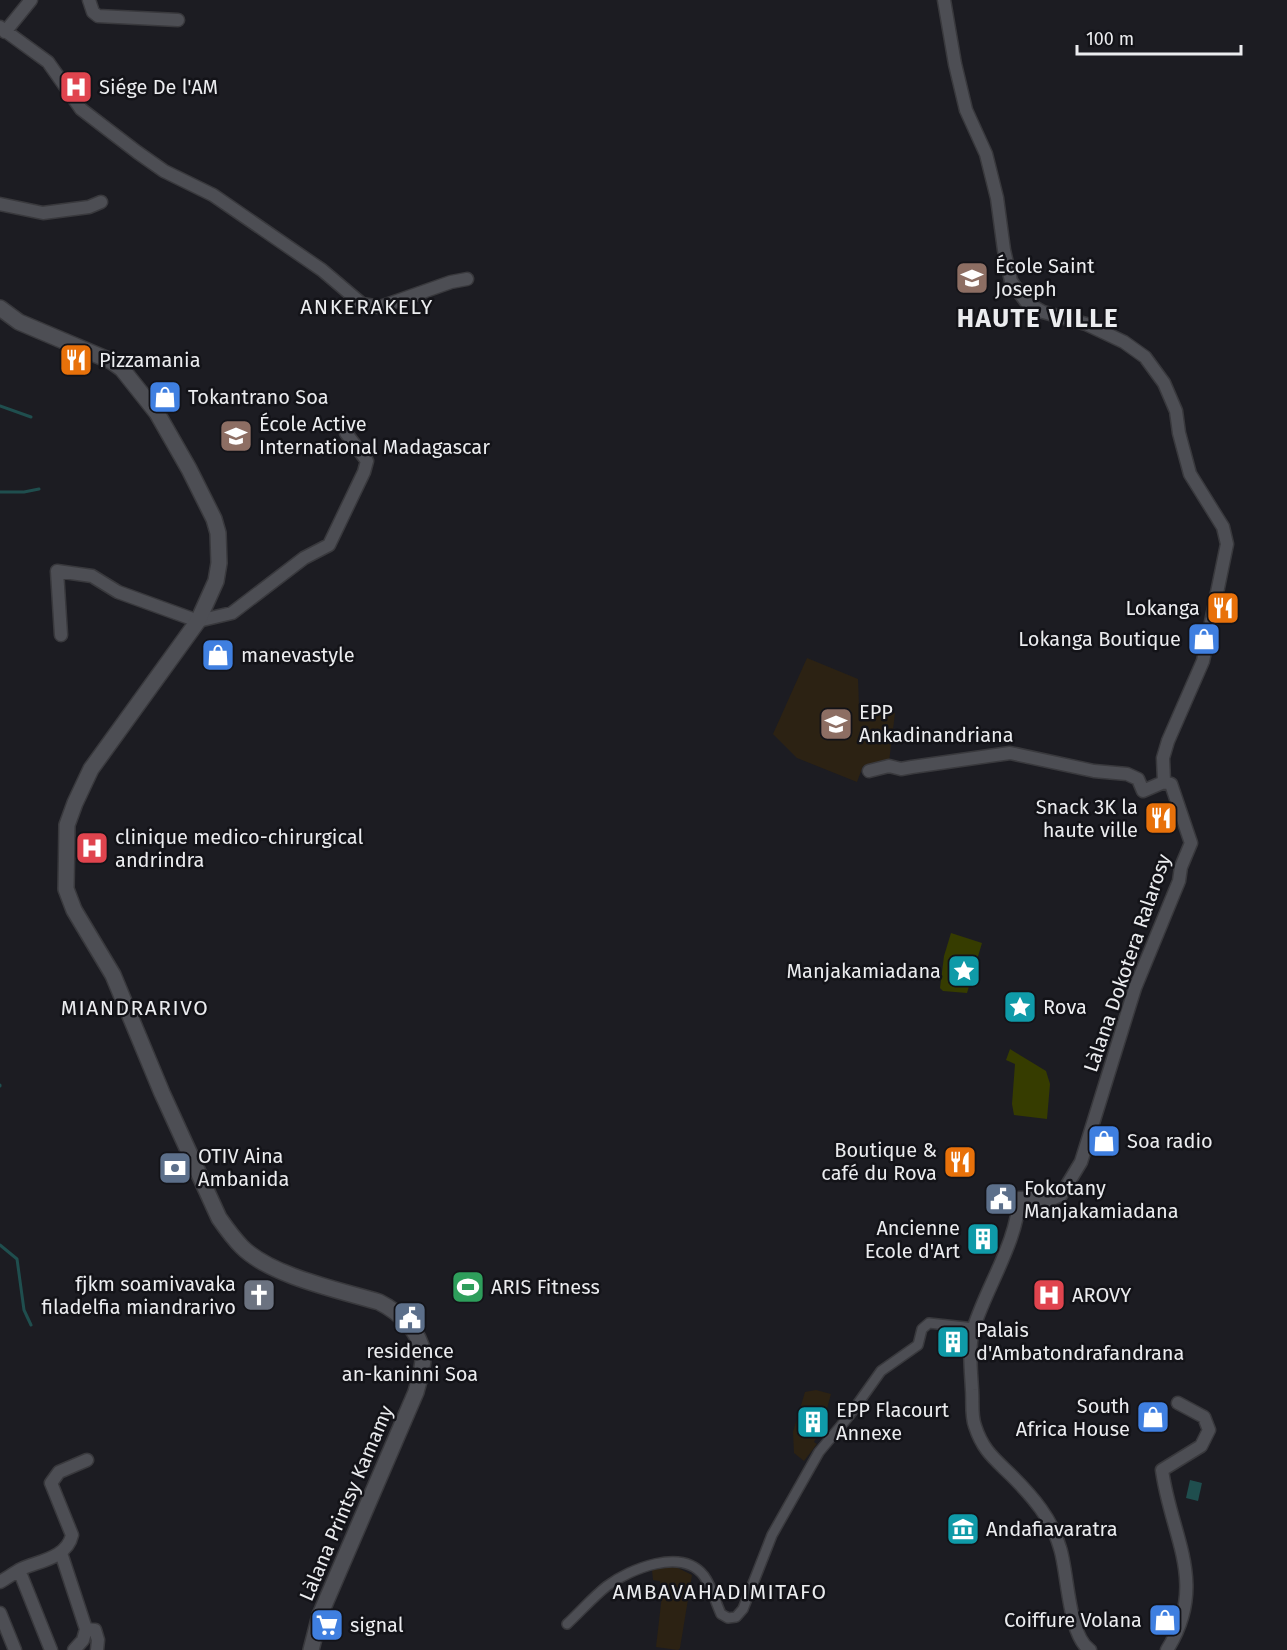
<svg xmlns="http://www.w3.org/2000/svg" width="1287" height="1650" font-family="'Fira Sans',sans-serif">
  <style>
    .education { fill: #2c2213 }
    .green { fill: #363c00 }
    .water { fill: #1f4e4e }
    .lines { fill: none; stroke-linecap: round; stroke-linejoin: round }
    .stream { stroke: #1f4e4e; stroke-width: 3 }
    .pedestrian-casing { stroke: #39393d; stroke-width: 12 }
    .minor-casing { stroke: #39393d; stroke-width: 15 }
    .tertiary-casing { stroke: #39393d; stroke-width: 18 }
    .pedestrian { stroke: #4d4e54; stroke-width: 9 }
    .minor { stroke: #4d4e54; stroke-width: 12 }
    .tertiary { stroke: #4d4e54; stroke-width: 15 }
    .labels { text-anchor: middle; stroke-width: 5; stroke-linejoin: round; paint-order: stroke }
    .poi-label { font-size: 20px; fill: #ebecef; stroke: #131318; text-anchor: start }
    .street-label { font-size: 20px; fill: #ebecef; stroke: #131318 }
    .neighbourhood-label { font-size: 21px; letter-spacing: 1.5px; fill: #ebecef; stroke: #131318 }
    .district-label { font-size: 26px; font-weight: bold; letter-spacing: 1.5px; fill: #ebecef; stroke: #131318 }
  </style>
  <rect width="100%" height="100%" fill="#1c1c22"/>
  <path class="education" d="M 807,658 L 858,679 L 859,706 L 895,713 L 889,762 L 863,766 L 857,782 L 797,758 L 773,734 Z
    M 816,1390 L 831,1394 L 821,1430 L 814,1442 L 817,1444 L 804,1461 L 794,1453 L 793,1432 L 805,1392 Z
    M 669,1567 L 678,1568 L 692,1575 L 680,1648 L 678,1650 L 656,1647 L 662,1595 L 660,1581 L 653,1580 L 652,1570 Z"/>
  <path class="green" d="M 951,933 L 982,943 L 967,993 L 943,991 L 940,988 L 944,956 Z
    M 1010,1049 L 1046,1071 L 1050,1084 L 1047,1119 L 1014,1115 L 1012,1104 L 1015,1064 L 1006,1060 Z"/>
  <path class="water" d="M 1190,1480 L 1202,1483 L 1198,1501 L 1186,1498 Z"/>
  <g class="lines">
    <path class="stream" d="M 0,406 L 31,417
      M 0,492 L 24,492 L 39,489
      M 0,1085 L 0,1086
      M 0,1245 L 17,1259 L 24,1310 L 31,1325"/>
    <g class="pedestrian-casing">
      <path id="pedestrian" d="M 567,1624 C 580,1612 593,1597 607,1586 C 630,1569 682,1547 704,1576 C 712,1587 715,1601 721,1614 L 728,1618 L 736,1617 L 743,1609 L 772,1535 L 819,1452 L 849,1416 L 881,1371 L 918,1345 L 922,1329 L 929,1323 L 974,1328"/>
    </g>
    <g class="minor-casing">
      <path id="minor" d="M 89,0 L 93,12 L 98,16 L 178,20
        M 944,0 L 955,64 L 966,110 L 986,154 L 997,198 L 1004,250 L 1011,281 L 1027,303 L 1043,312 L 1086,324 L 1124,342 L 1145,357 L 1164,383 L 1176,411 L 1179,433 L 1190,474 L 1223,527 L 1227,544 L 1203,661 L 1168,741 L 1163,758 L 1164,782 L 1171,784 L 1191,843 L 1181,867 L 1179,881 L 1135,988 L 1081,1162 L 1061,1195 L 1047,1201 L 1032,1198 L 1019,1198 C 1018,1240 987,1286 974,1327 C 968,1346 971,1370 972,1390 C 973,1402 971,1416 975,1426 C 983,1451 995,1459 1012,1476 C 1033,1497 1052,1519 1060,1548 C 1068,1572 1068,1636 1090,1650
        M 0,27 L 48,62 L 81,109 L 137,152 L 164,171 L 213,195 L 322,270 L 362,304 L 380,307 L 451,282 L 467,279
        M 5,32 L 31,0
        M 0,204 L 43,213 L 89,207 L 101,202
        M 61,635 L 57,571 L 92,576 L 118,592 L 198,621 L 232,613 L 304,558 L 329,545 L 364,472 L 367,461 L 346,433
        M 869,771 L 889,766 L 901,769 L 912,767 L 1010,753 L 1094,771 L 1127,774 L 1138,779 L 1143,791 L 1164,782
        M 61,1553 L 86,1629 L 83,1640 L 74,1650
        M 19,1570 L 51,1650
        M 0,1582 C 7,1578 14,1573 21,1569 C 39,1561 67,1558 72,1535 L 51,1483 L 59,1472 L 87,1460
        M 0,1613 L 15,1650
        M 86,1629 L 95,1630 L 98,1640 L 97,1650
        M 1167,1650 C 1209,1583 1171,1537 1162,1470 L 1201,1446 L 1209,1430 L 1204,1417 L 1178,1403"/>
    </g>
    <g class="tertiary-casing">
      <path id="tertiary" d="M 0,308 L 19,322 L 111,361 L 122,369 L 157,413 L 189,469 L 214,519 L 218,533 L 219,563 L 216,581 L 198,621 L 91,769 L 75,803 L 67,825 L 66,889 L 74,910 L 113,975 L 162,1093 L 219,1218 C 226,1228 233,1238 242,1247 C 271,1276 339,1290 379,1302 C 399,1312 420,1331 423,1354 C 424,1367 419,1380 416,1392 L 320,1615 L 311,1650"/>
    </g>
    <use href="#pedestrian" class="pedestrian"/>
    <use href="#minor" class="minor"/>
    <use href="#tertiary" class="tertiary"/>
  </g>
  <defs>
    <g id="hospital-square" transform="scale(1.725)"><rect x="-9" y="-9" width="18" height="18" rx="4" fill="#e0444e" stroke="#131318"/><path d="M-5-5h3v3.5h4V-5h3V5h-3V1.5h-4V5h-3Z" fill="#fff"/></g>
    <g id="school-square" transform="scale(1.725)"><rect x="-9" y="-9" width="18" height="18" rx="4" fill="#8d6e63" stroke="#131318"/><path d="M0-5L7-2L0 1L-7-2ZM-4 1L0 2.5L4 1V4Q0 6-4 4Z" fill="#fff"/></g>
    <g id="restaurant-square" transform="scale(1.725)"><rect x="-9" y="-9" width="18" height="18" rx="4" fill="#e8710a" stroke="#131318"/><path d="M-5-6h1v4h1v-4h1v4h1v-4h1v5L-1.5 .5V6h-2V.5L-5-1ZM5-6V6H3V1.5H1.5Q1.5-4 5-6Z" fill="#fff"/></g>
    <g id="shop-square" transform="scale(1.725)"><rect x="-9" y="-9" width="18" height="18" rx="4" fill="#3f7fe0" stroke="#131318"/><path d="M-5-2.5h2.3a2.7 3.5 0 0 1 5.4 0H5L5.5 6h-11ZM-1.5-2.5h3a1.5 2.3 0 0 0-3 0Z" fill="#fff"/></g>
    <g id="sight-square" transform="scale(1.725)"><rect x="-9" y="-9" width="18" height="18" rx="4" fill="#0f9aa8" stroke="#131318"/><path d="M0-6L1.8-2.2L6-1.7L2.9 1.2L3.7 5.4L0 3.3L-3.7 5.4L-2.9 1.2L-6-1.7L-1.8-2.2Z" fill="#fff"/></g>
    <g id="bank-square" transform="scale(1.725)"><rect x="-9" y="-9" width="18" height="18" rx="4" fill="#5c6f8a" stroke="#131318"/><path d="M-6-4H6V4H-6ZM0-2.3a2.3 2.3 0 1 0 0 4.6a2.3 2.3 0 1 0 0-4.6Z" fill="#fff"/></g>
    <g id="civic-square" transform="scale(1.725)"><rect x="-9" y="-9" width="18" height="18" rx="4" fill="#5c6f8a" stroke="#131318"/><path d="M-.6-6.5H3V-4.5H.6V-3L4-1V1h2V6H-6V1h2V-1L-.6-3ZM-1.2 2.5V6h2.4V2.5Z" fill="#fff"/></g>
    <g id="building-square" transform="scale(1.725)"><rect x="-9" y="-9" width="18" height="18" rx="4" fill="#0f9aa8" stroke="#131318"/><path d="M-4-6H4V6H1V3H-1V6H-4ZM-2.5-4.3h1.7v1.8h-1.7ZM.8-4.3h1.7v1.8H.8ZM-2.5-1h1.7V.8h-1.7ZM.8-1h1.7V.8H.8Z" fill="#fff"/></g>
    <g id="stadium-square" transform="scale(1.725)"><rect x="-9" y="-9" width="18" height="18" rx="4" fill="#2e9e5b" stroke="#131318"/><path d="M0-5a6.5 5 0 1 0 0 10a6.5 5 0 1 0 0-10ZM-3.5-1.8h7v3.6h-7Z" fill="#fff"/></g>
    <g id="church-square" transform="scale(1.725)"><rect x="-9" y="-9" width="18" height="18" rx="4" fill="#6b7280" stroke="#131318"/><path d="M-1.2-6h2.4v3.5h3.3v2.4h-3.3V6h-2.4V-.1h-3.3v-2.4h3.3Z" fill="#fff"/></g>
    <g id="museum-square" transform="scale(1.725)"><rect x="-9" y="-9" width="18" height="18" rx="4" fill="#0f9aa8" stroke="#131318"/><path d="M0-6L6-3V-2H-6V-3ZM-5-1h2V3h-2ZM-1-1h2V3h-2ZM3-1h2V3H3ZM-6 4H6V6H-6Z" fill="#fff"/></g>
    <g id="supermarket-square" transform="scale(1.725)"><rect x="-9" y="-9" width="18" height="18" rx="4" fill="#3f7fe0" stroke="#131318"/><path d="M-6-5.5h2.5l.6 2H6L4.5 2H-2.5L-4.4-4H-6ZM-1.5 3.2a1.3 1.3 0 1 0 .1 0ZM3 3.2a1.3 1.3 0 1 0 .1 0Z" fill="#fff"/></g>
  </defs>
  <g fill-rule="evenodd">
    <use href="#hospital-square" x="76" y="87"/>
    <use href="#school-square" x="972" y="278"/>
    <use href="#restaurant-square" x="76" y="360"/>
    <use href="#shop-square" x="165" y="397"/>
    <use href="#school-square" x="236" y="436"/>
    <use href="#restaurant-square" x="1223" y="608"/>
    <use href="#shop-square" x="1204" y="639"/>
    <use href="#shop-square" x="218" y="655"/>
    <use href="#school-square" x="836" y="724"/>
    <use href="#restaurant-square" x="1161" y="818"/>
    <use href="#hospital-square" x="92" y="848"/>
    <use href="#sight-square" x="964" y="971"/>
    <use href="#sight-square" x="1020" y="1007"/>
    <use href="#shop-square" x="1104" y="1141"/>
    <use href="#restaurant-square" x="960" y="1162"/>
    <use href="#bank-square" x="175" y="1168"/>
    <use href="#civic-square" x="1001" y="1199"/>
    <use href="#building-square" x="983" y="1239"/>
    <use href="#stadium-square" x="468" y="1287"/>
    <use href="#church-square" x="259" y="1295"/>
    <use href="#hospital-square" x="1049" y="1295"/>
    <use href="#civic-square" x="410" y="1318"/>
    <use href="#building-square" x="953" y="1342"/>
    <use href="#shop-square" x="1153" y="1417"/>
    <use href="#building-square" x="813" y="1422"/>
    <use href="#museum-square" x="963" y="1529"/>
    <use href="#shop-square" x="1165" y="1620"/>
    <use href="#supermarket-square" x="327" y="1625"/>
  </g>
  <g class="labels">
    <g class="poi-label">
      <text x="99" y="94">Siége De l'AM</text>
      <text x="995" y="273">École Saint<tspan x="995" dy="23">Joseph</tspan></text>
      <text x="99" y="367">Pizzamania</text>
      <text x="188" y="404">Tokantrano Soa</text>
      <text x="259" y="431">École Active<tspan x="259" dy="23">International Madagascar</tspan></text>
      <text x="1200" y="615" text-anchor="end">Lokanga</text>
      <text x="1181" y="646" text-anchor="end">Lokanga Boutique</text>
      <text x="241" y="662">manevastyle</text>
      <text x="859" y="719">EPP<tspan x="859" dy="23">Ankadinandriana</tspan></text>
      <text x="1138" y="814" text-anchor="end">Snack 3K la<tspan x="1138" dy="23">haute ville</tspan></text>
      <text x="115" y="844">clinique medico-chirurgical<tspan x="115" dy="23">andrindra</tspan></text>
      <text x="941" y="978" text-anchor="end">Manjakamiadana</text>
      <text x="1043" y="1014">Rova</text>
      <text x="1127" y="1148">Soa radio</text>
      <text x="937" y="1157" text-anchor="end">Boutique &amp;<tspan x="937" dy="23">café du Rova</tspan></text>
      <text x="198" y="1163">OTIV Aina<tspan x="198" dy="23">Ambanida</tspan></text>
      <text x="1024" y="1195">Fokotany<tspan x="1024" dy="23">Manjakamiadana</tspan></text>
      <text x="960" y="1235" text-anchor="end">Ancienne<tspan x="960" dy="23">Ecole d'Art</tspan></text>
      <text x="236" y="1291" text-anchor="end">fjkm soamivavaka<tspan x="236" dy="23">filadelfia miandrarivo</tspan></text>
      <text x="491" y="1294">ARIS Fitness</text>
      <text x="1072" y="1302">AROVY</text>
      <text x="976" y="1337">Palais<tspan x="976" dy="23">d'Ambatondrafandrana</tspan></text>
      <text x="410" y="1358" text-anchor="middle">residence<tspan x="410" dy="23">an-kaninni Soa</tspan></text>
      <text x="1130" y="1413" text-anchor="end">South<tspan x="1130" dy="23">Africa House</tspan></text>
      <text x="836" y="1417">EPP Flacourt<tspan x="836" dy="23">Annexe</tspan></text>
      <text x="986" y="1536">Andafiavaratra</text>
      <text x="1142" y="1627" text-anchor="end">Coiffure Volana</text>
      <text x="350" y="1632">signal</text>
    </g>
    <g class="street-label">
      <text transform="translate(1127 963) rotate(-71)" y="7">Làlana Dokotera Ralarosy</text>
      <text transform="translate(346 1503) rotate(-67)" y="7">Làlana Printsy Kamamy</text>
    </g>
    <g class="neighbourhood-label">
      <text x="367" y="314">ANKERAKELY</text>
      <text x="135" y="1015">MIANDRARIVO</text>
      <text x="720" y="1599">AMBAVAHADIMITAFO</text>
    </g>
    <g class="district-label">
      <text x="1038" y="327">HAUTE VILLE</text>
    </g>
  </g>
  <path d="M1077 45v9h164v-9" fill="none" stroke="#ebecef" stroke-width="3"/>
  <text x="1086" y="45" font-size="18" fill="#ebecef" stroke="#131318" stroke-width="4.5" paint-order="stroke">100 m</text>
</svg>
